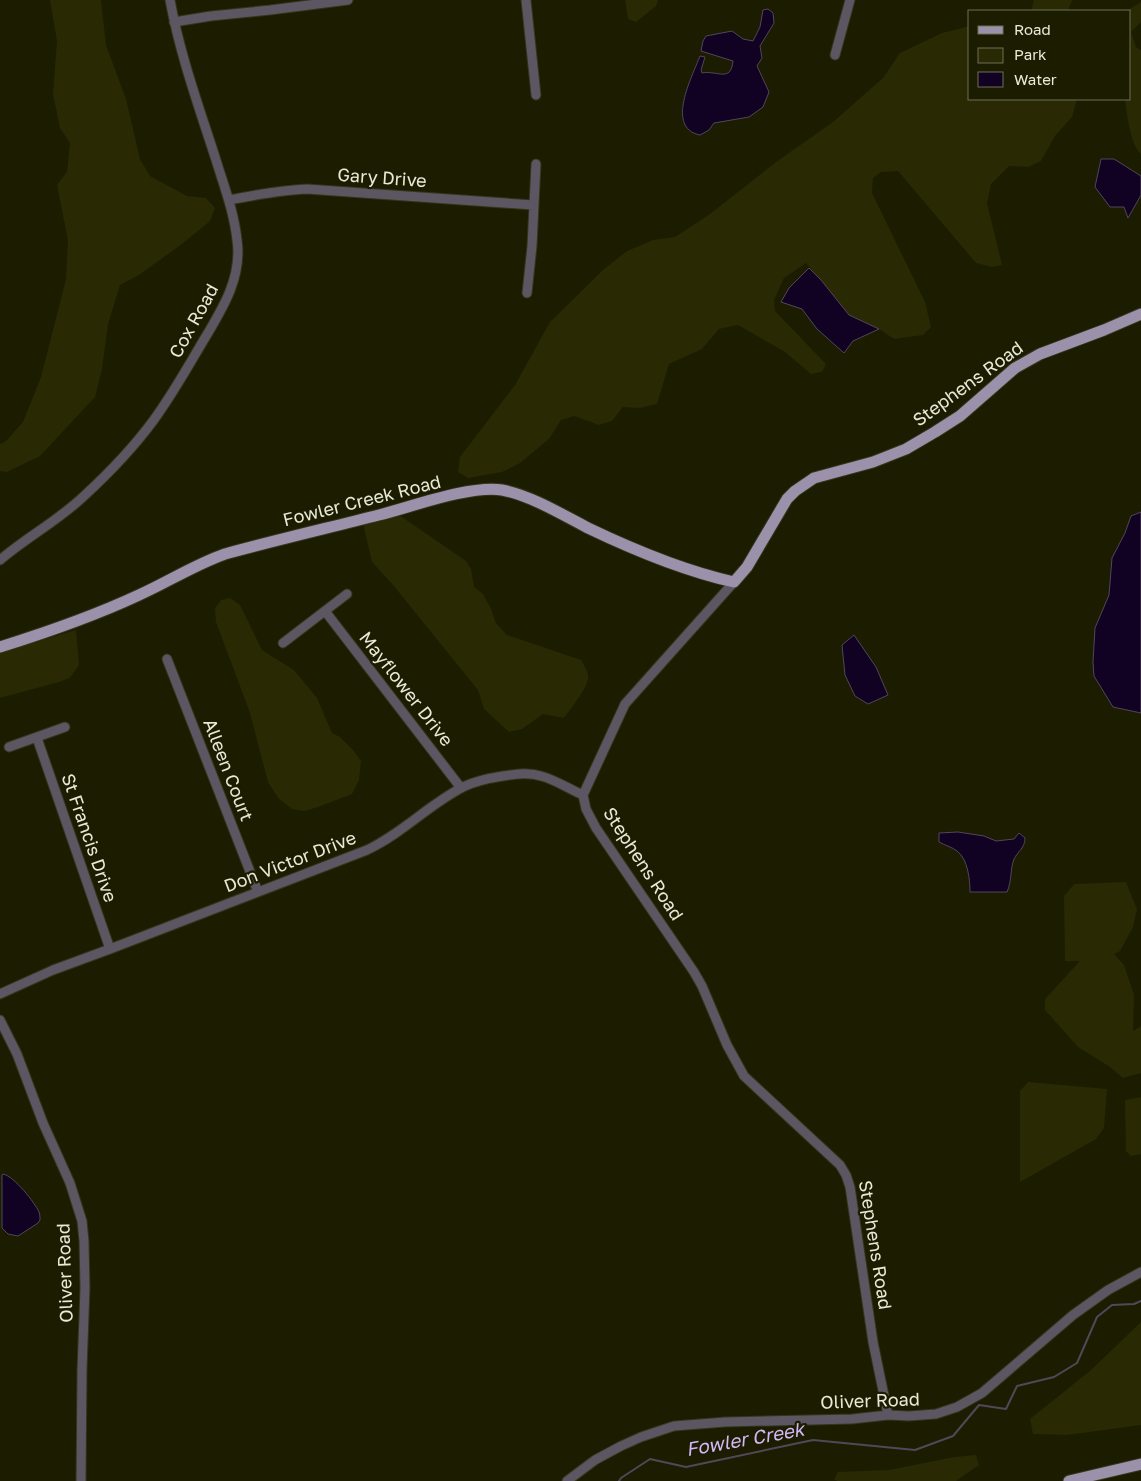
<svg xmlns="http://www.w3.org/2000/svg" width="1141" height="1481" font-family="'Golos Text',sans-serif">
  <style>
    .green { fill: #292a03 }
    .water { fill: #110122; stroke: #524759 }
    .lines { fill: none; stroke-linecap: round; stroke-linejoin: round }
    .stream { stroke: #524759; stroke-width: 2 }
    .minor-casing { stroke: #34351b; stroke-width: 11 }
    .major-casing { stroke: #34351b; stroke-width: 13 }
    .minor { stroke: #5b5662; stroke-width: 9 }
    .major { stroke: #9c91ab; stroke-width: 11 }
    .labels { text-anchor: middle; stroke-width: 4.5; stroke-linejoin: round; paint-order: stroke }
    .street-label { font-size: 18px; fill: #e8ead8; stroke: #1c1c01 }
    .water-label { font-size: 19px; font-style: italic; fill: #d3b8f7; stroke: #1c1c01 }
  </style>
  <rect width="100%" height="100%" fill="#1c1c01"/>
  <path class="green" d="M 50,0 L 101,0 L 106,45 L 126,99 L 140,159 L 150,176 L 187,196 L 206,198 L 215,208 L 210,221 L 182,244 L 139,275 L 120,285 L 108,324 L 102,369 L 95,397 L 40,456 L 7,472 L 0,471 L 0,444 L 5,442 L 23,422 L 41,377 L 66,279 L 68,240 L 57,185 L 67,172 L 70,143 L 60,128 L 53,94 L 57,41 Z
    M 625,0 L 658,0 L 656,6 L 636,22 L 628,19 Z
    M 1034,0 L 1072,0 L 1068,11 L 1031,11 Z
    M 1141,2 L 1141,22 L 1131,32 L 1136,47 L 1141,50 L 1141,154 C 1130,144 1127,114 1125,99 L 1130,99 L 1130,11 L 1126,11 Z
    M 970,26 L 970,99 L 1077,99 L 1072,117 L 1055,136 L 1041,161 L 1028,167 L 1009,166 L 991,184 L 987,203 L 1002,265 L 992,267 L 976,263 L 898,171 L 881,172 L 873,178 L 872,193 L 925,302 L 931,327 L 923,335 L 894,339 L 879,329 L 849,315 L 806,263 L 784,278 L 774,300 L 775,311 L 826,364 L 822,372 L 811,374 L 785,352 L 738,325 L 719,329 L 702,349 L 669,364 L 657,404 L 640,408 L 623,407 L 612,421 L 599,425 L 574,416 L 561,420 L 549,439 L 520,463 L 502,472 L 468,478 L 458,472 L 460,457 L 515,385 L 550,322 L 603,270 L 627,251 L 653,240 L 675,237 L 710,214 L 776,162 L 833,122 L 883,78 L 900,53 L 942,33 Z
    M 390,512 L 402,517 L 466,561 L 471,569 L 474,587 L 483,594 L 491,609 L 496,623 L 507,635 L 581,660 C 584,666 589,672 588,679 C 586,690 571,708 564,718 L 543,714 L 522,729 L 509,732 L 484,709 L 478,690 L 393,585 L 372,562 L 362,519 Z
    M 230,598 L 240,605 L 262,650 L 294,670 L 317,698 L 332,733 L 340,737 L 354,751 L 361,761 L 359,780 L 352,794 L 318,807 L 304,811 L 292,809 L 279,799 L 268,782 L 250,713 L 216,622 L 215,608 L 221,600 Z
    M 76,630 L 79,665 L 70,678 L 59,682 L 0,698 L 0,653 Z
    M 1126,882 L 1137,909 L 1133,927 L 1120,951 L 1114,954 L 1124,965 L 1134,995 L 1133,1031 L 1141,1026 L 1141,1073 L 1123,1078 L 1110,1067 L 1078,1047 L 1045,1010 L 1045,999 L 1080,961 L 1065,961 L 1064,896 L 1074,884 Z
    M 1028,1082 L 1107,1089 L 1104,1128 L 1096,1139 L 1020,1182 L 1020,1091 Z
    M 1141,1097 L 1141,1154 L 1131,1156 L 1126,1151 L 1125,1100 Z
    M 1141,1322 L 1141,1425 L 1067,1435 L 1033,1434 L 1030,1419 L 1091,1370 Z
    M 976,1455 L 979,1465 L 956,1481 L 837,1481 L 834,1479 L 838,1472 L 889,1470 L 954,1457 Z"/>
  <path class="water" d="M 768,9 L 773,13 L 774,23 L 760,46 L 762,58 L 757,66 L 769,92 L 763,107 L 749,117 L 714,123 L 709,130 L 700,135 C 665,128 692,77 700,56 L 705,57 L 701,70 L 702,73 C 717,70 731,83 733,61 L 701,51 L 703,41 L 706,36 L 732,31 L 743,39 L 753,41 L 760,27 L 763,10 Z
    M 1101,159 L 1114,159 L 1141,176 L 1141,195 L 1128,218 L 1124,207 L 1110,207 L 1095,187 Z
    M 809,268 L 821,280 L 849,315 L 879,329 L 853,341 L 844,353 L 817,329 L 802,309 L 781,302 L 789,288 Z
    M 1141,512 L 1141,713 L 1113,707 L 1094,676 L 1093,662 L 1095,628 L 1109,595 L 1112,558 L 1125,533 L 1131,516 Z
    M 854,635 L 876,667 L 888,695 L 868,704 L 855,696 L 845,675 L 842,645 Z
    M 958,832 L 984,836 L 996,841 L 1014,839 L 1019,833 L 1025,838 C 1025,848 1018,851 1014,859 C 1010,869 1012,881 1007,892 L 970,892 C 970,880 968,859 957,851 C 952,847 944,845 939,842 L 939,833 Z
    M 3,1174 C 14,1176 35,1203 39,1212 C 40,1215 40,1217 40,1220 L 38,1223 L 18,1236 L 8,1234 L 2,1228 L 2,1175 Z"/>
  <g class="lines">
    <path class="stream" d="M 619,1481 L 621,1478 L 650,1459 L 686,1467 L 813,1440 L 915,1450 L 953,1436 L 979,1405 L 1006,1409 L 1017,1386 L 1054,1377 L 1077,1363 L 1097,1317 L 1112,1305 L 1134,1304 L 1141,1301"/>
    <g class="minor-casing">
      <path id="minor" d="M 526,0 L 536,95
        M 174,22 L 211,16 L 270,10 L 348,0
        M 835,55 L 850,0
        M 229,200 C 255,195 280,190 307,189 L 533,205
        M 527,293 L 532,246 L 536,164
        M 0,560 C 27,537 59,520 84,496 C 109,473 133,448 153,421 C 170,398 185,372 199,348 C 219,314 243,280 237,240 C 234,212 224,186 216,160 C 199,107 180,55 170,0
        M 734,582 L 625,704 L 583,795 L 586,809 L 596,828 L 694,972 L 702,986 L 727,1045 L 744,1076 L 840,1165 L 846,1175 L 850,1187 L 873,1342 L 888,1415
        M 325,611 L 461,788
        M 283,643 L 347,594
        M 167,659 L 258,892
        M 37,738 L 110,949
        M 9,747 L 65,727
        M 0,994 L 53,970 L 110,949 L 367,850 C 403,833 428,805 463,787 C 475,781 490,778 503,776 C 516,774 529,772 541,776 C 556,780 569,789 583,795
        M 0,1020 L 17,1054 L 43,1123 L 70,1183 L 82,1221 L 84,1241 L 85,1288 L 82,1370 L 81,1481
        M 567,1481 L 595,1460 L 621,1446 L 641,1437 L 674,1426 L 725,1422 L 852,1419 L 888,1415 L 909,1416 L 936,1414 L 957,1407 L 982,1393 L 1073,1315 L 1108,1290 L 1141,1272"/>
    </g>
    <g class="major-casing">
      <path id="major" d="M 0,647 C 48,632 94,616 139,595 C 168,582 194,565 225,554 C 276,540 328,528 379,515 C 411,507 470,485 502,490 C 530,495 563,515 588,528 C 634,550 684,571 734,582 L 747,567 L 787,499 L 795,491 L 814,478 L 873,462 L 906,449 L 935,432 L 960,416 L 1015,368 L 1040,354 L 1104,330 L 1141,314
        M 1069,1481 L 1141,1464"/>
    </g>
    <use href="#minor" class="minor"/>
    <use href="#major" class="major"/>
  </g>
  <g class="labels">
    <g class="street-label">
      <text transform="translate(382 178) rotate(4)" y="6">Gary Drive</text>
      <text transform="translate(194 321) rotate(-61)" y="6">Cox Road</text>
      <text transform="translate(968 384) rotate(-36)" y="6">Stephens Road</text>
      <text transform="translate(362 501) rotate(-14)" y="6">Fowler Creek Road</text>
      <text transform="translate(406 689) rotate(52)" y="6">Mayflower Drive</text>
      <text transform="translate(228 770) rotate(69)" y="6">Alleen Court</text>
      <text transform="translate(89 838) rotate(71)" y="6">St Francis Drive</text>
      <text transform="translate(290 862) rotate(-21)" y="6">Don Victor Drive</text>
      <text transform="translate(643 864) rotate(57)" y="6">Stephens Road</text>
      <text transform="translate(875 1245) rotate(81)" y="6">Stephens Road</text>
      <text transform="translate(65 1273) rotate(-92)" y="6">Oliver Road</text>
      <text transform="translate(870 1401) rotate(-2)" y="6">Oliver Road</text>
    </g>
    <g class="water-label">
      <text transform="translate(745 1439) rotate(-10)" y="7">Fowler Creek</text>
    </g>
  </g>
  <rect x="968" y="10" width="162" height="90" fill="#1c1c01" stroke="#6e6e57"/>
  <rect x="978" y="26" width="25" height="8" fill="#9c91ab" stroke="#6e6e57"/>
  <text x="1014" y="35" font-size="15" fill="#e8ead8">Road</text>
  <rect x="978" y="48" width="25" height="15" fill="#292a03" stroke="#6e6e57"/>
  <text x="1014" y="60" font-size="15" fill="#e8ead8">Park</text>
  <rect x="978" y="72" width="25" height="15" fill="#110122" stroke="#6e6e57"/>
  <text x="1014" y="85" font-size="15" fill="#e8ead8">Water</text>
</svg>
